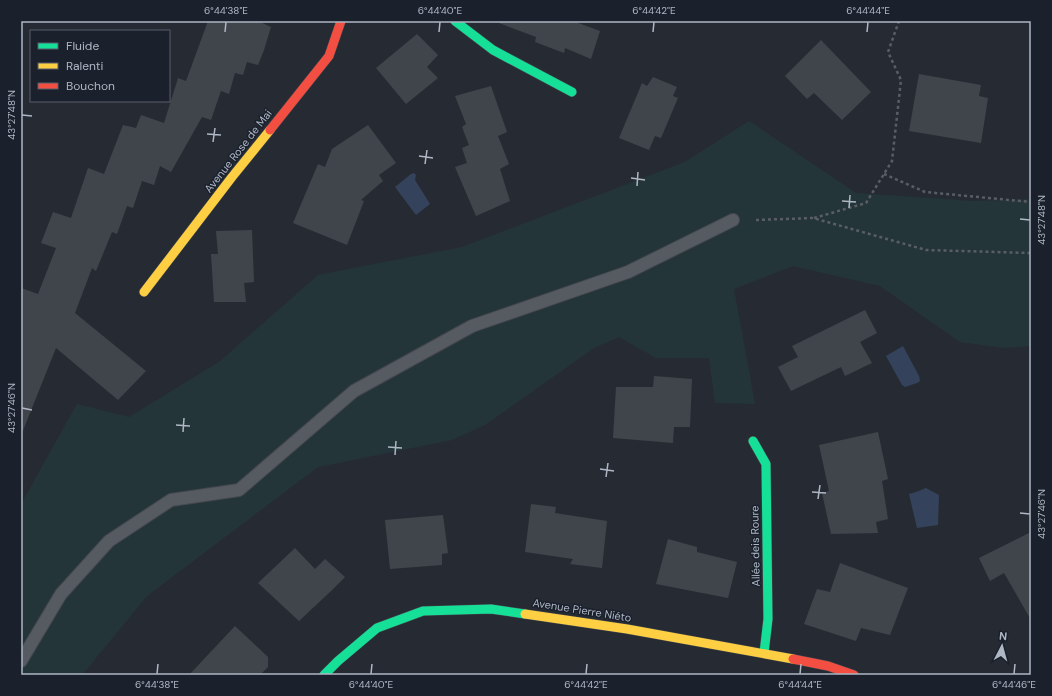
<svg xmlns="http://www.w3.org/2000/svg" width="1052" height="696" font-family="'DM Sans',sans-serif">
  <style>
    .green { fill: #243539 }
    .water { fill: #34435b }
    .building { fill: #40454b }
    .lines { fill: none; stroke-linecap: round; stroke-linejoin: round }
    .lane-casing { stroke: #44474e; stroke-width: 14 }
    .fast-casing { stroke: #44474e; stroke-width: 10 }
    .slow-casing { stroke: #44474e; stroke-width: 10 }
    .jam-casing { stroke: #44474e; stroke-width: 10 }
    .path { stroke: #595e65; stroke-width: 2.5; stroke-dasharray: 3 3; stroke-linecap: butt }
    .lane { stroke: #565a61; stroke-width: 12 }
    .fast { stroke: #16e098; stroke-width: 9 }
    .slow { stroke: #ffcf43; stroke-width: 9 }
    .jam { stroke: #f24e42; stroke-width: 9 }
    .ticks { fill: none; stroke: #afb7c5; stroke-width: 1.5 }
    .labels { text-anchor: middle; stroke-width: 3; stroke-linejoin: round; paint-order: stroke }
    .street-label { font-size: 11px; fill: #afb7c5; stroke: #1a212d }
    .neatline { fill: none; stroke: #afb7c5; stroke-width: 1.5 }
    .ticks-label { font-size: 10px; text-anchor: middle; fill: #afb7c5 }
  </style>
  <rect width="100%" height="100%" fill="#262b33"/>
  <path class="green" d="M 749,121 L 856,193 L 974,201 L 1031,199 L 1031,346 L 1004,348 L 960,342 L 880,286 L 793,266 L 734,289 L 755,404 L 715,403 L 709,358 L 656,358 L 619,337 L 594,348 L 485,425 L 452,440 L 318,467 L 147,596 L 82,675 L 21,675 L 21,504 L 77,404 L 129,417 L 219,362 L 318,275 L 462,247 L 685,162 Z"/>
  <path class="water" d="M 414,173 L 416,175 L 415,180 L 430,204 L 416,215 L 395,187 L 411,174 Z
    M 903,346 L 919,376 L 920,381 L 917,383 L 905,387 L 902,385 L 886,356 Z
    M 926,488 L 939,495 L 938,525 L 917,528 L 909,494 L 916,492 Z"/>
  <path class="building" d="M 208,21 L 258,21 L 271,27 L 264,50 L 258,65 L 247,62 L 243,75 L 235,73 L 229,94 L 221,91 L 211,120 L 202,117 L 171,172 L 160,166 L 154,185 L 142,181 L 133,208 L 127,206 L 117,234 L 112,232 L 96,271 L 92,268 L 75,313 L 146,371 L 118,400 L 56,348 L 22,433 L 21,432 L 21,288 L 38,294 L 56,248 L 41,243 L 53,212 L 71,218 L 88,168 L 104,174 L 123,125 L 136,128 L 141,115 L 164,123 L 178,78 L 186,81 Z
    M 499,21 L 573,21 L 600,31 L 591,59 L 565,48 L 564,53 L 535,42 L 536,37 L 499,23 Z
    M 417,34 L 438,55 L 427,67 L 438,78 L 406,104 L 376,68 Z
    M 821,40 L 871,92 L 842,120 L 814,93 L 807,99 L 785,76 Z
    M 919,74 L 981,85 L 979,96 L 988,98 L 981,143 L 909,131 Z
    M 653,77 L 677,87 L 673,96 L 678,98 L 661,138 L 655,136 L 649,150 L 619,138 L 642,83 L 647,86 Z
    M 491,86 L 507,132 L 498,136 L 509,164 L 500,169 L 510,201 L 476,216 L 455,167 L 467,163 L 462,148 L 469,145 L 462,127 L 466,124 L 455,96 Z
    M 368,125 L 396,163 L 379,175 L 383,181 L 361,200 L 364,201 L 347,245 L 293,223 L 318,164 L 325,167 L 332,149 Z
    M 252,230 L 254,282 L 244,283 L 246,302 L 214,302 L 211,254 L 218,254 L 216,231 Z
    M 865,310 L 877,333 L 860,342 L 872,363 L 845,376 L 841,367 L 791,391 L 778,367 L 798,357 L 792,346 Z
    M 654,376 L 692,379 L 690,427 L 674,427 L 673,443 L 613,438 L 616,387 L 653,387 Z
    M 878,432 L 888,479 L 882,481 L 888,519 L 876,522 L 878,533 L 831,534 L 822,493 L 829,491 L 819,445 Z
    M 531,504 L 556,507 L 555,513 L 607,521 L 602,568 L 570,564 L 573,559 L 525,552 Z
    M 443,515 L 448,553 L 442,554 L 442,565 L 390,569 L 385,520 Z
    M 1031,532 L 1031,620 L 1004,573 L 990,581 L 979,558 Z
    M 668,539 L 697,547 L 697,552 L 737,562 L 728,598 L 656,584 Z
    M 295,548 L 315,569 L 325,559 L 345,577 L 330,592 L 299,621 L 258,583 Z
    M 840,563 L 908,588 L 890,635 L 861,628 L 856,641 L 804,624 L 817,589 L 830,592 Z
    M 235,626 L 268,657 L 268,667 L 260,675 L 189,675 Z"/>
  <g class="lines">
    <g class="lane-casing">
      <path id="lane" d="M 21,661 L 61,594 L 109,541 L 171,500 L 239,490 L 354,391 L 472,326 L 628,272 L 733,220"/>
    </g>
    <g class="fast-casing">
      <path id="fast" d="M 455,21 L 493,50 L 572,92
        M 753,441 L 766,464 L 768,619 L 764,653
        M 324,675 L 338,661 L 377,628 L 423,611 L 491,609 L 525,614"/>
    </g>
    <g class="slow-casing">
      <path id="slow" d="M 144,292 L 232,177 L 270,130
        M 525,614 L 627,629 L 793,659"/>
    </g>
    <g class="jam-casing">
      <path id="jam" d="M 270,130 L 329,56 L 341,21
        M 793,659 L 828,666 L 854,675"/>
    </g>
    <path class="path" d="M 884,174 L 925,192 L 1031,202
      M 814,218 L 866,203 L 892,161 L 901,80 L 888,52 L 899,21
      M 756,220 L 813,218 L 926,250 L 1031,253"/>
    <use href="#lane" class="lane"/>
    <use href="#fast" class="fast"/>
    <use href="#slow" class="slow"/>
    <use href="#jam" class="jam"/>
  </g>
  <path class="ticks" d="M 225,32 L 226,22M 439,32 L 440,22M 653,32 L 654,22M 867,32 L 868,22M 22,115 L 32,116M 207,134 L 221,135M 213,142 L 215,128M 419,156 L 433,158M 425,164 L 427,150M 631,178 L 645,180M 637,186 L 638,172M 842,201 L 856,202M 849,208 L 850,195M 1020,219 L 1030,220M 22,408 L 32,410M 176,425 L 190,426M 183,432 L 184,418M 388,447 L 402,448M 395,455 L 396,441M 600,469 L 614,471M 606,477 L 608,463M 812,492 L 826,493M 818,499 L 820,485M 1020,513 L 1030,514M 157,674 L 158,664M 371,674 L 372,664M 586,674 L 587,664M 800,674 L 801,664M 1014,674 L 1015,664"/>
  <g class="labels">
    <g class="street-label">
      <text transform="translate(238 151) rotate(-52)" y="4">Avenue Rose de Mai</text>
      <text transform="translate(755 546) rotate(-91)" y="4">Allée deis Roure</text>
      <text transform="translate(582 610) rotate(9)" y="4">Avenue Pierre Niéto</text>
    </g>
  </g>
  <rect width="1052" height="696" fill="none" stroke="#1a212d" stroke-width="44"/>
  <rect x="30" y="30" width="140" height="72" fill="#1a212d" stroke="#565d6a"/>
  <rect x="38" y="43" width="20" height="6" fill="#16e098" stroke="#565d6a"/>
  <text x="66" y="50" font-size="12" fill="#afb7c5">Fluide</text>
  <rect x="38" y="63" width="20" height="6" fill="#ffcf43" stroke="#565d6a"/>
  <text x="66" y="70" font-size="12" fill="#afb7c5">Ralenti</text>
  <rect x="38" y="83" width="20" height="6" fill="#f24e42" stroke="#565d6a"/>
  <text x="66" y="90" font-size="12" fill="#afb7c5">Bouchon</text>
  <g transform="translate(1002 646) rotate(6)" stroke="#1a212d" stroke-width="3" paint-order="stroke">
  <path d="M0-3L7 15L0 10L-7 15Z" fill="#afb7c5"/>
  <text y="-6" font-size="11" font-weight="bold" text-anchor="middle" fill="#afb7c5">N</text>
  </g>
  <rect x="22" y="22" width="1008" height="652" class="neatline"/>
  <g class="ticks-label">
    <text x="226" y="14">6°44'38"E</text>
    <text x="440" y="14">6°44'40"E</text>
    <text x="654" y="14">6°44'42"E</text>
    <text x="868" y="14">6°44'44"E</text>
    <text transform="translate(11 115) rotate(-90)" y="4">43°27'48"N</text>
    <text transform="translate(1041 220) rotate(-90)" y="4">43°27'48"N</text>
    <text transform="translate(11 408) rotate(-90)" y="4">43°27'46"N</text>
    <text transform="translate(1041 514) rotate(-90)" y="4">43°27'46"N</text>
    <text x="157" y="688">6°44'38"E</text>
    <text x="371" y="688">6°44'40"E</text>
    <text x="586" y="688">6°44'42"E</text>
    <text x="800" y="688">6°44'44"E</text>
    <text x="1014" y="688">6°44'46"E</text>
  </g>
</svg>
